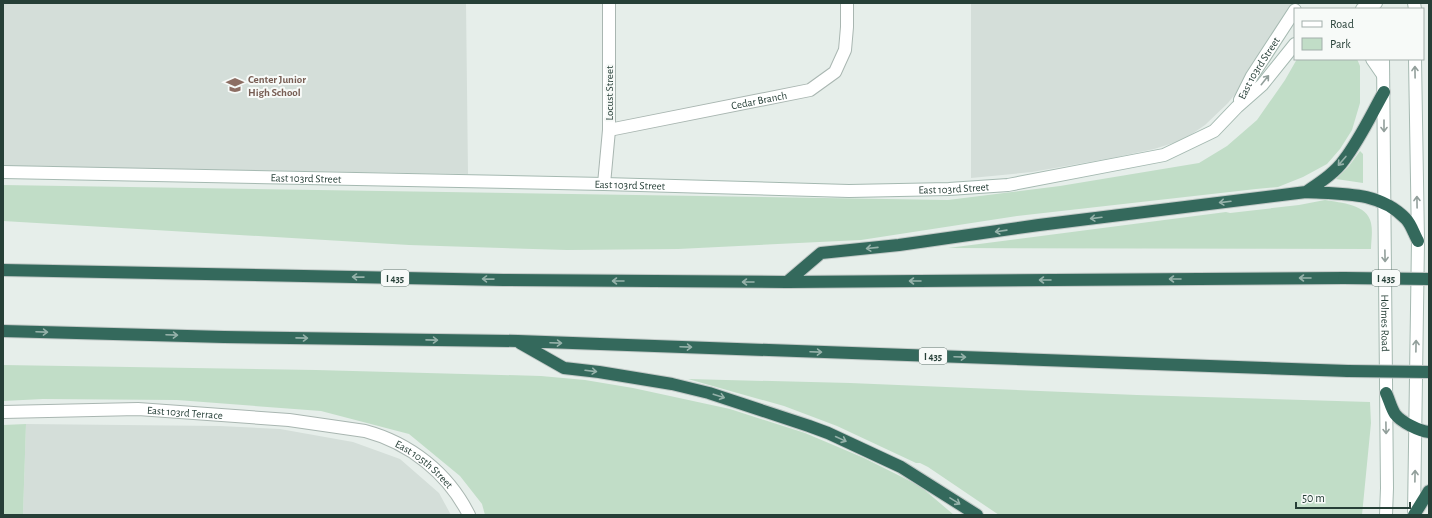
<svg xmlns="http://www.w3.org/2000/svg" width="1432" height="518" font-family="'Alegreya Sans',sans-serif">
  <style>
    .built { fill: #d4ded9 }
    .green { fill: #c1ddc7 }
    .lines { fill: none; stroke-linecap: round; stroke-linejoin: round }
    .street-casing { stroke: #a9b6b1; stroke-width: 14 }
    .secondary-casing { stroke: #a5b9b1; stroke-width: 14 }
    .highway-casing { stroke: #c2c9c7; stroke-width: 14 }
    .street { stroke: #fff; stroke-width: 12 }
    .secondary { stroke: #fff; stroke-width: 12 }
    .highway { stroke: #34695c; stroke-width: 12 }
    .highway-bridge-casing { stroke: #c2c9c7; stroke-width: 14; stroke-linecap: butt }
    .highway-bridge { stroke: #34695c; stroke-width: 12 }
    .oneway { stroke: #929f9b }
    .oneway2 { stroke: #96b2aa }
    .labels { text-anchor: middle; stroke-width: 4; stroke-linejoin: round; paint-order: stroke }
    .shield { fill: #f7faf8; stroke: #657771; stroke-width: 1 }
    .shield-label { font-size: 10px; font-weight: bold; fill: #263f37 }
    .street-label { font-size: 11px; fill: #263f37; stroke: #f7faf8 }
    .education-label { font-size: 11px; font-weight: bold; fill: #785e54; stroke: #f7faf8; text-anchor: start }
  </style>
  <rect width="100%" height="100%" fill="#e6eeea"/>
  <path class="built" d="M 3,3 L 466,3 L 468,174 L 3,166 Z
    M 971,3 L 1295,3 L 1251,74 L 1228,103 L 1205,125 L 1183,140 L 1154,149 L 1112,158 L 1032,172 L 971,178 Z
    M 26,424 L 220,426 L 280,429 L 353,442 L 400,459 L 439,493 L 451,515 L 23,515 Z"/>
  <path class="green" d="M 1297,59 L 1357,59 L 1360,66 L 1360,103 L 1352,130 L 1340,149 L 1327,164 L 1303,177 L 1278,187 L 1256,189 L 1017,216 L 861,240 L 678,249 L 567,250 L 409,245 L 3,221 L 3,185 L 948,200 L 1060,186 L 1199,163 L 1227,146 L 1257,120 L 1285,80 Z
    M 1360,151 L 1363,154 L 1363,183 L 1336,179 L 1349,166 Z
    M 1325,200 C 1341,203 1367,204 1371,223 C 1373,232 1371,241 1371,249 L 948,248 L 1226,212 L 1230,213 L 1299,205 Z
    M 3,365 L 316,370 L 541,376 L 585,380 L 633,388 L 730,409 L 805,433 L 864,458 L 904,478 L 921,487 L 954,515 L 485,515 L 482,504 L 460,476 L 409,434 L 321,411 L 177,400 L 43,399 L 3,401 Z
    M 688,379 L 850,383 L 1137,395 L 1370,402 L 1371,423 L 1362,515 L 999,515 L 928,467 L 920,463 L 916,463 L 837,426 L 784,406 Z
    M 26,424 L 23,515 L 3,515 L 3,425 Z"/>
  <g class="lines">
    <g class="street-casing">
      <g id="street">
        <path id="s1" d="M 609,130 L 810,90 L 835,72 L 845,50 L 847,27 L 847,3"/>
        <path d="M 604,184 L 609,130 L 609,3"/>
        <path id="s2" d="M 3,412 L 138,409 L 289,420 L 365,431 C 410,443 448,473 469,515"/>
      </g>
    </g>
    <g class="secondary-casing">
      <g id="secondary">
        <path d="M 1414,3 L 1415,9"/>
        <path d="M 1362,9 L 1376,3"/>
        <path d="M 1372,59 L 1383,75"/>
        <path id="s3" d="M 1383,59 L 1387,488 L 1386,515"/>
        <path id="s4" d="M 1240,100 L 1252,76 L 1295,10"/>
        <path id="s5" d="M 3,172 L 604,184 L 849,191 L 949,189 L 1008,185 L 1164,155 L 1214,131 L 1237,107 L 1262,85 L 1295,44"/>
        <path d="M 1414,515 L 1418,241 L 1415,59"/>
      </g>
    </g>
    <g class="highway-casing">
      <path id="highway" d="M 1306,192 C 1342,194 1379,191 1406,219 C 1411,224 1414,234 1418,241
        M 3,270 L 503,280 L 787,282 L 1344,278
        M 787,282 L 821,253 L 899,245 L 1039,225 L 1306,192 C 1319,183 1335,173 1344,160 C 1360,139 1371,115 1384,92
        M 3,331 L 224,337 L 518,341 L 1348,371
        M 520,343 L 564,368 L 599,372 L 672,384 L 709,393 L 809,426 L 828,433 L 901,467 L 977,515
        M 1386,393 C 1389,399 1391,408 1395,414 C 1401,422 1419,431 1429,432
        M 1414,515 L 1429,491"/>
    </g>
    <use href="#street" class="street"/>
    <use href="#secondary" class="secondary"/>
    <use href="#highway" class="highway"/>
    <g class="highway-bridge-casing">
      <path id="highway-bridge" d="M 1344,278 L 1429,279
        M 1348,371 L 1429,372"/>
    </g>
    <use href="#highway-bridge" class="highway-bridge"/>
  </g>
  <defs><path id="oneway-shaft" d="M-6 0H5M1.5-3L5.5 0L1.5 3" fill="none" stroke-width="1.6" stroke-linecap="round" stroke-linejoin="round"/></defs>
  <g class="oneway">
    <use href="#oneway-shaft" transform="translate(1415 72) rotate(-91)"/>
    <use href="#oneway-shaft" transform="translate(1265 80) rotate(-51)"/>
    <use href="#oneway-shaft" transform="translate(1384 126) rotate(90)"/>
    <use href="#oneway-shaft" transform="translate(1417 202) rotate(-91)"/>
    <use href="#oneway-shaft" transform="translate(1385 256) rotate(89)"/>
    <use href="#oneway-shaft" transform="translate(1416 346) rotate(-89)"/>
    <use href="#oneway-shaft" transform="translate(1386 428) rotate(89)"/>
    <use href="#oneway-shaft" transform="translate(1415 476) rotate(-89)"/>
  </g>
  <g class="oneway2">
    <use href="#oneway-shaft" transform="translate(1342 161) rotate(131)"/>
    <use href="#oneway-shaft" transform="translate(1225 202) rotate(173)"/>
    <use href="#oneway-shaft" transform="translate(1096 218) rotate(173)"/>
    <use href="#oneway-shaft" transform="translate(1001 231) rotate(172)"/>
    <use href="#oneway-shaft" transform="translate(872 248) rotate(174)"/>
    <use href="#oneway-shaft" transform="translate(358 277) rotate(-179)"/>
    <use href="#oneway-shaft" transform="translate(1305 278) rotate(180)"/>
    <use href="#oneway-shaft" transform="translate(488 279) rotate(-179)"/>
    <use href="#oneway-shaft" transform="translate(1175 279) rotate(180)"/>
    <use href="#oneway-shaft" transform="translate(1045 280) rotate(180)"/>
    <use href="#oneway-shaft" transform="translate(618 281) rotate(-180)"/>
    <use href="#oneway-shaft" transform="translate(915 281) rotate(180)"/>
    <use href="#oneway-shaft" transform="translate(748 282) rotate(-180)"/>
    <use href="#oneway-shaft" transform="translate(42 332) rotate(2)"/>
    <use href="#oneway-shaft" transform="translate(172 335) rotate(2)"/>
    <use href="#oneway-shaft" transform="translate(302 338) rotate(1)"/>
    <use href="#oneway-shaft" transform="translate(432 340) rotate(1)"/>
    <use href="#oneway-shaft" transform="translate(556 343) rotate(2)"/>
    <use href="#oneway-shaft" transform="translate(686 347) rotate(2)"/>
    <use href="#oneway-shaft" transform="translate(816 352) rotate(2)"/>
    <use href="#oneway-shaft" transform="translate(960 357) rotate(2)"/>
    <use href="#oneway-shaft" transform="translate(591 371) rotate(7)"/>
    <use href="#oneway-shaft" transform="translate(719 396) rotate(18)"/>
    <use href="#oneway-shaft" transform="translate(841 439) rotate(25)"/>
    <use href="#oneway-shaft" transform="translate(955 501) rotate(32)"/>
  </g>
  <defs>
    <g id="school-bare" transform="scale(1.38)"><path d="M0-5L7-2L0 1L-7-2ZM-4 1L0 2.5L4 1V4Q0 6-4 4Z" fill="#8d6e63" stroke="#f7faf8" stroke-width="2.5" paint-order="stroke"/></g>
  </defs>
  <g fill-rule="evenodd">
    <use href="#school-bare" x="235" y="85"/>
  </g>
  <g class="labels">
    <g class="shield">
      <rect x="381" y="270" width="28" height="16" rx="3"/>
      <rect x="1372" y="270" width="28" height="16" rx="3"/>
      <rect x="919" y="348" width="28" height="16" rx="3"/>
    </g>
    <g class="shield-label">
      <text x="395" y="282">I 435</text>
      <text x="1386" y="282">I 435</text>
      <text x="933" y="360">I 435</text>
    </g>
    <g class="street-label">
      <text dy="4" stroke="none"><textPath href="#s4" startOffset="37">East 103rd Street</textPath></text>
      <text transform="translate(609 93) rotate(-90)" y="4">Locust Street</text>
      <text dy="4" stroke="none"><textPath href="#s1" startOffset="153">Cedar Branch</textPath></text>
      <text dy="4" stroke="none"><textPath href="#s5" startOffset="303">East 103rd Street</textPath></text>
      <text dy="4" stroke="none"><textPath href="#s5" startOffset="627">East 103rd Street</textPath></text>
      <text dy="4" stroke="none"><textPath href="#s5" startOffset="951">East 103rd Street</textPath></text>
      <text dy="4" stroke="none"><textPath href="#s3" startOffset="264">Holmes Road</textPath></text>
      <text dy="4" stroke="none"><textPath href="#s2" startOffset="182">East 103rd Terrace</textPath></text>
      <text dy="4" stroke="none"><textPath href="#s2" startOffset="432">East 105th Street</textPath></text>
    </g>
    <g class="education-label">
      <text x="248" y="83">Center Junior<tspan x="248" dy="13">High School</tspan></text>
    </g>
  </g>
  <rect width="1432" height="518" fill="none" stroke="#263f37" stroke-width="8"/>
  <rect x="1294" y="8" width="130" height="52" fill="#f7faf8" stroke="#a3afab"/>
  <rect x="1302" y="21" width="20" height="6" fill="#ffffff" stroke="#a3afab"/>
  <text x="1330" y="28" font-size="12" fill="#263f37">Road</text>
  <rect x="1302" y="38" width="20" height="12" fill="#c1ddc7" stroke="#a3afab"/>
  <text x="1330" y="48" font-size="12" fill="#263f37">Park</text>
  <path d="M1296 502v6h114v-6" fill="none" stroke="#263f37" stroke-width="2"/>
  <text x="1302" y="502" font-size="12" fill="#263f37" stroke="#f7faf8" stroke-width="3" paint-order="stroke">50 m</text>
</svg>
